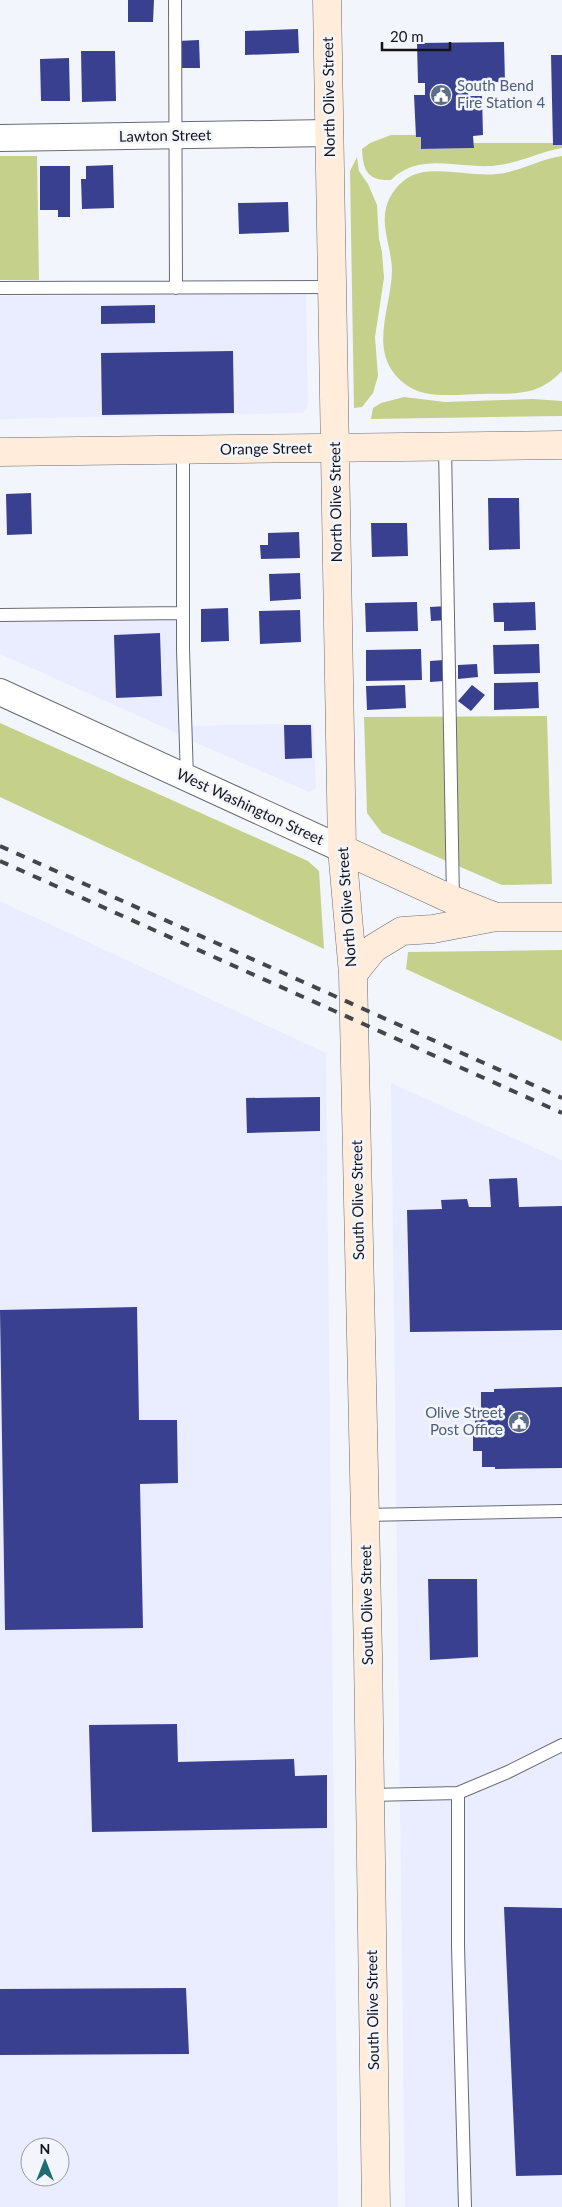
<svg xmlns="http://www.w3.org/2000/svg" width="562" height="2207" font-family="Lato,sans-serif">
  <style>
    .built { fill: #e9edff; fill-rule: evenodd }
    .green { fill: #c5d08a }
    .building { fill: #39408f }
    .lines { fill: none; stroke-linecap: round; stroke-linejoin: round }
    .lane-casing { stroke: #696b73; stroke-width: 14 }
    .street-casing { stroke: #696b73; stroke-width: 28 }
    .secondary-casing { stroke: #696b73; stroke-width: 29 }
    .lane { stroke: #fff; stroke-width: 12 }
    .street { stroke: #fff; stroke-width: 26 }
    .secondary { stroke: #ffecda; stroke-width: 28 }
    .rail { stroke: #45464a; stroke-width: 4; stroke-dasharray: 9 9; stroke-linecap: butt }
    .labels { text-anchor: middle; stroke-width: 5; stroke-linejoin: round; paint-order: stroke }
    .service-label { font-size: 15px; fill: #4e5e75; stroke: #f3f5fd; text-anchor: start }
    .street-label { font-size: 15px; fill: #131417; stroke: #f3f5fd }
  </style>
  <rect width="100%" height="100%" fill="#f3f5fd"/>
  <path class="built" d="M 306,294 L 308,406 L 303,413 L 0,419 L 0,296 Z
    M 176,619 L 179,734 L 0,654 L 0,621 Z
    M 313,723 L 316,788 L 309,792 L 192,741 L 192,726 Z
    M 0,901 L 326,1053 L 338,2207 L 0,2207 ZM 30,2147 L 60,2147 L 60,2177 L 30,2177 Z
    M 391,1083 L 562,1160 L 562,2207 L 405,2207 Z"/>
  <path class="green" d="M 391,135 L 416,135 L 416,137 L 421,137 L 421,149 L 474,148 L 474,143 L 562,143 L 562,148 C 540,152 521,162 499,165 C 463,171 421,150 391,180 C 367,181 363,170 362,149 L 370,143 Z
    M 0,156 L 37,156 L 39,280 L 0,280 Z
    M 562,156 L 562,371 C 537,397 516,393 482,394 C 459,394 424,400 405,384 C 366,354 391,311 392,271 C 392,250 381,228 386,208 C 389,195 399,182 411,176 C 433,165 470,177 497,174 C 519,172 540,159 562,156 Z
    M 357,157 L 359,171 L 368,184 L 377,205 L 379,239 L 382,252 L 384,278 L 375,337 L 378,376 L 373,393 L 362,407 L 354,408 L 350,171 Z
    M 404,397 L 445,402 L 533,399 L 562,401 L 562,416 L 371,419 L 373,408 L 381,403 Z
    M 547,716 L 552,884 L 502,885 L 382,833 L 367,813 L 364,717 Z
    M 0,723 L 308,861 L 319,871 L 324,949 L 0,797 Z
    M 562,950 L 562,1041 L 406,969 L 408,952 Z"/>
  <path class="building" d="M 128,0 L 154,0 L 153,22 L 128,22 Z
    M 298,29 L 299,53 L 245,55 L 245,31 Z
    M 199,40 L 200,68 L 179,68 L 178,41 Z
    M 504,42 L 505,82 L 469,82 L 468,96 L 482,96 L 483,135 L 473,136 L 474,148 L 421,149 L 421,137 L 416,137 L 414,95 L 425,95 L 425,83 L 418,83 L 417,43 Z
    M 81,51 L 115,51 L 116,101 L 82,102 Z
    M 551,55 L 562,55 L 562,145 L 553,145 Z
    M 69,58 L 70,101 L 41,101 L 40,59 Z
    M 113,165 L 114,208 L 82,209 L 81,179 L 86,179 L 86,166 Z
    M 40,166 L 70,166 L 70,217 L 58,217 L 58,210 L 40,210 Z
    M 288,202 L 289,232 L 239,234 L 238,203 Z
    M 155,305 L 155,323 L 101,324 L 101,306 Z
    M 233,351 L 234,413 L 102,415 L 101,353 Z
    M 31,493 L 32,534 L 7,535 L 6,494 Z
    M 488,498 L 519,498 L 520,549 L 489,550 Z
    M 371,523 L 407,523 L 408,556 L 372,557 Z
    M 299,532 L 300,558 L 261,559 L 260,545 L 268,545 L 268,533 Z
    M 300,573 L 301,599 L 270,601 L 269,574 Z
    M 417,602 L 418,631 L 366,632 L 365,603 Z
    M 535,602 L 536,630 L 504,631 L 504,622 L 494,622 L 493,603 Z
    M 447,606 L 448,620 L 431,621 L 430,607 Z
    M 228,608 L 229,641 L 201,642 L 201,609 Z
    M 300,610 L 301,642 L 260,644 L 259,611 Z
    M 160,633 L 162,696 L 116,698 L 114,635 Z
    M 539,644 L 540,673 L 494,674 L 493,645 Z
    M 421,649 L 422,680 L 366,681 L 366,650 Z
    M 444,660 L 444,681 L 430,682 L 430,661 Z
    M 477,664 L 478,677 L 458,679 L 458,665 Z
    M 538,682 L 539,708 L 494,710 L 494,683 Z
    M 405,685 L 406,708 L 367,710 L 366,686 Z
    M 472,685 L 485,695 L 471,711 L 458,701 Z
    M 284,725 L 311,725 L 312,758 L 285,759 Z
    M 320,1097 L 320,1131 L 247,1133 L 246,1098 Z
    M 517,1178 L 519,1207 L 562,1206 L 562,1330 L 410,1332 L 407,1210 L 442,1209 L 441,1200 L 467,1199 L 469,1207 L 491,1207 L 489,1179 Z
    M 137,1307 L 139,1420 L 177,1420 L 178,1483 L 140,1484 L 143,1628 L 5,1630 L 0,1310 Z
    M 562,1387 L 562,1468 L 495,1469 L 495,1467 L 482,1467 L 482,1451 L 473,1451 L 473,1432 L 475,1432 L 475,1411 L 481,1411 L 481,1392 L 494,1392 L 494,1389 Z
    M 428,1579 L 477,1579 L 478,1657 L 430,1660 Z
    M 177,1724 L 178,1762 L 294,1759 L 295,1776 L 327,1775 L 327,1828 L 92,1832 L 89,1725 Z
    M 504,1907 L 562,1908 L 562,2175 L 516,2176 Z
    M 186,1988 L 189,2054 L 0,2055 L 0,1989 Z"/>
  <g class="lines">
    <g class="lane-casing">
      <path id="lane" d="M 175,0 L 176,288
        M 0,288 L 332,287
        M 445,447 L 453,900
        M 183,450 L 183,649 L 187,779
        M 0,615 L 183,613
        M 365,1515 L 562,1511
        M 370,1795 L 458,1793
        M 465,2207 L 458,1946 L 458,1793 L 508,1772 L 562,1745"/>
    </g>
    <g class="street-casing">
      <path id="street" d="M 0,138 L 329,133
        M 0,692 L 342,849"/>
    </g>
    <g class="secondary-casing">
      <path id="secondary" d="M 327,0 L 342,849 L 353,974 L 356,1109 L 368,1653 L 376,2207
        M 0,452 L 562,445
        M 342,849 L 453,900 L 496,917 L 562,917
        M 353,974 L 374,948 L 402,931 L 433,929 L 496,917"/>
    </g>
    <use href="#lane" class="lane"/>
    <use href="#street" class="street"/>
    <use href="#secondary" class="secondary"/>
    <path class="rail" d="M 0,846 L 562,1098
      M 0,861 L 562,1113"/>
  </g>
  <defs>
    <g id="civic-disc" transform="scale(1.125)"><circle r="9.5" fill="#5c6f8a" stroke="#f3f5fd"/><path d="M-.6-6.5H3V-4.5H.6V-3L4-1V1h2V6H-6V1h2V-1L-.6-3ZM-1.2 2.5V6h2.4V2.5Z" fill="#fff"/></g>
  </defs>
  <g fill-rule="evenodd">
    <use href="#civic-disc" x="441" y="95"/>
    <use href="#civic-disc" x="519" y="1422"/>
  </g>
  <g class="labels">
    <g class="service-label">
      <text x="457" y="91">South Bend<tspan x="457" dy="17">Fire Station 4</tspan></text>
      <text x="503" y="1418" text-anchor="end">Olive Street<tspan x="503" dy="17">Post Office</tspan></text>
    </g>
    <g class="street-label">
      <text transform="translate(329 97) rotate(-91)" y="5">North Olive Street</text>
      <text transform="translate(165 136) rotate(-1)" y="5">Lawton Street</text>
      <text transform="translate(266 449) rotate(-1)" y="5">Orange Street</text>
      <text transform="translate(336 502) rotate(-91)" y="5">North Olive Street</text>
      <text transform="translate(250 807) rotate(25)" y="5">West Washington Street</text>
      <text transform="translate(347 907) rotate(-94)" y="5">North Olive Street</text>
      <text transform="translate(358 1200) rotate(-91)" y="5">South Olive Street</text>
      <text transform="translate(367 1605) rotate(-91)" y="5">South Olive Street</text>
      <text transform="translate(373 2010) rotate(-91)" y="5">South Olive Street</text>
    </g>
  </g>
  <g transform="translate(45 2162)"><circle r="24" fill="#f3f5fd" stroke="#999ba1"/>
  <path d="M0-4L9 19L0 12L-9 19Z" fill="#206c71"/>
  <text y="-8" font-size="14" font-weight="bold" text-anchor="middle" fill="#131417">N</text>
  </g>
  <path d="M382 42v8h68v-8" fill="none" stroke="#131417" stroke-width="2.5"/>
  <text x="390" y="42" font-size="15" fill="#131417" stroke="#f3f5fd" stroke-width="4" paint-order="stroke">20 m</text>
</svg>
